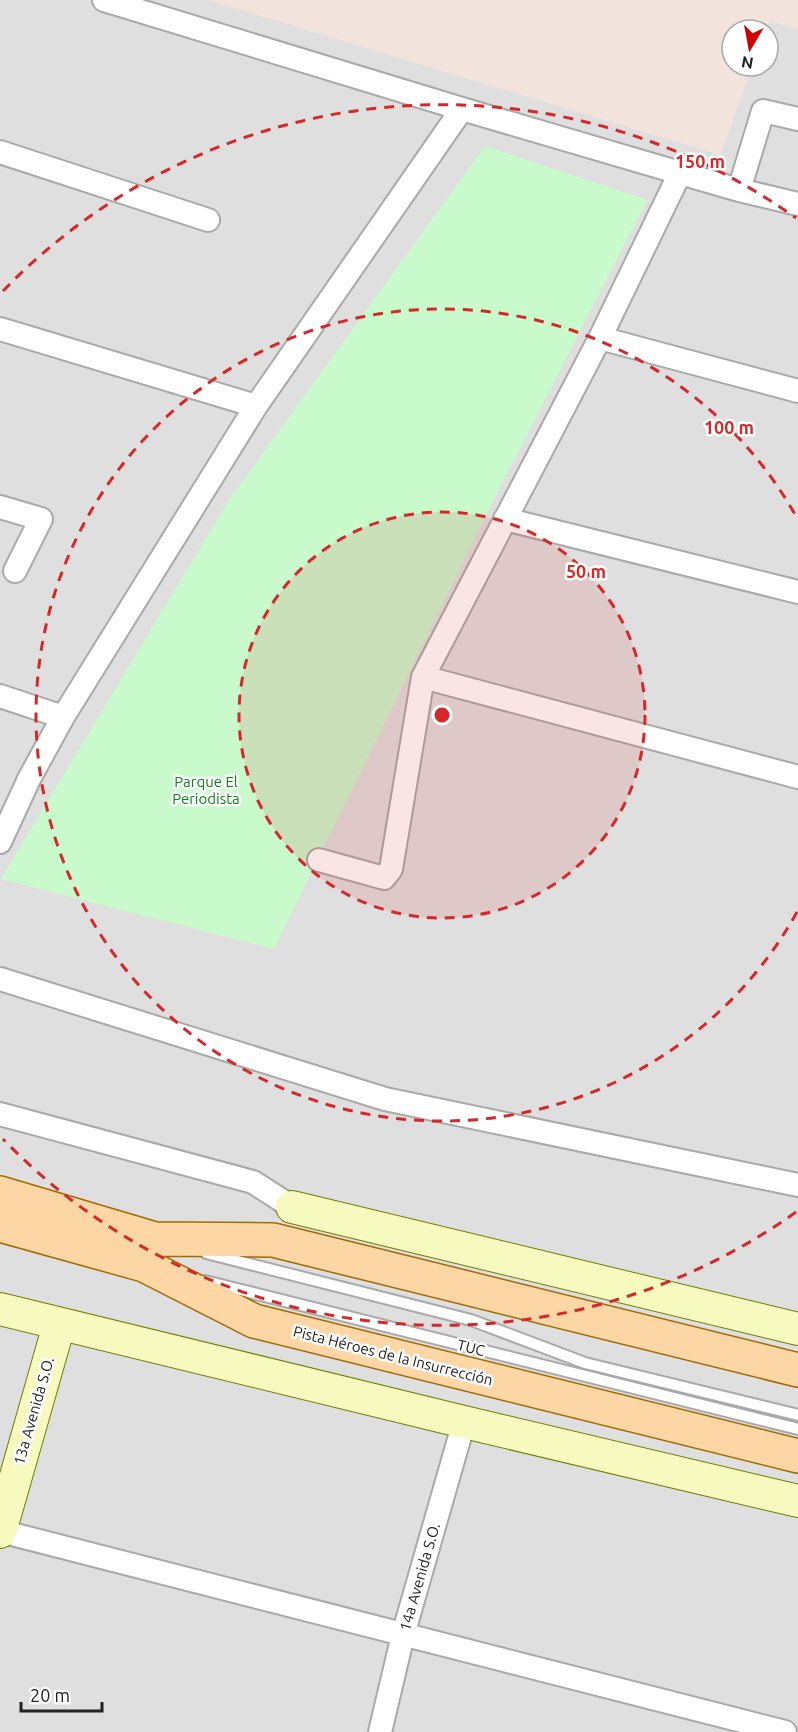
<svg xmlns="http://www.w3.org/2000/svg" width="798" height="1732" font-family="Ubuntu,sans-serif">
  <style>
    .residential { fill: #e0dfdf; fill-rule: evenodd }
    .military { fill: #f3e3dd }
    .park { fill: #c8facc }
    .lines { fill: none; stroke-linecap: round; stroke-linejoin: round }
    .lane-casing { stroke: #a9a9a9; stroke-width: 14 }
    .street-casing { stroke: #a9a9a9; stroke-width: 26 }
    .secondary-casing { stroke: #707d05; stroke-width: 34 }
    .primary-casing { stroke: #a06b00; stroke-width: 36 }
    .lane { stroke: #fff; stroke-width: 10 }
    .street { stroke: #fff; stroke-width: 22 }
    .secondary { stroke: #f7fabf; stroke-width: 32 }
    .primary { stroke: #fcd6a4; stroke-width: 33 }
    .ring { fill: none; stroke: #d62828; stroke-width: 3; stroke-dasharray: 10 8 }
    .labels { text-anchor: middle; stroke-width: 5; stroke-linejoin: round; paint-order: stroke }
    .park-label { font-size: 15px; fill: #0c8416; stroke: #fff }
    .street-label { font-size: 15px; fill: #222; stroke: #fff }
    .centre { fill: #d62828; stroke: #fff; stroke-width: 3 }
    .ring-label { font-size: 18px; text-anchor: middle; font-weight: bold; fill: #d62828; stroke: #fff; stroke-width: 5; stroke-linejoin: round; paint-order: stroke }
  </style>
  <rect width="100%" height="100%" fill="#f2efe9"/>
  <path class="residential" d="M 0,0 L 798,0 L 798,1732 L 0,1732 ZM 732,30 L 768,30 L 768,66 L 732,66 Z"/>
  <path class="military" d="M 208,0 L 798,0 L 798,29 L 770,21 L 766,30 L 732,30 L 732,66 L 753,66 L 720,155 Z"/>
  <path class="park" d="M 485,146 L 647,200 L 487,513 L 274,949 L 1,879 L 229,500 Z"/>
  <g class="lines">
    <g class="lane-casing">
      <path id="lane" d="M 206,1253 L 471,1320 L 585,1363 L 798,1415
        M 205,1281 L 798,1429"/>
    </g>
    <g class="street-casing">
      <path id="street" d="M 462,109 L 680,173
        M 0,152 L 208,220
        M 739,190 L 763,111 L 798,119
        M 0,329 L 256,406
        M 600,338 L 798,391
        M 0,507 L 41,519 L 15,571
        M 505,519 L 798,592
        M 423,677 L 798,777
        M 0,696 L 63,717
        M 0,842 L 29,779 L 63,717 L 256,406 L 462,109 L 104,0
        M 319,860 L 384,878 L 391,869 L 423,677 L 600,338 L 680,173 L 739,190 L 798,204
        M 0,979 L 385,1099 L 798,1185
        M 0,1114 L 253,1182 L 292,1207
        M 0,1531 L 785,1732
        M 380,1732 L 403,1635 L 464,1422"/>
    </g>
    <g class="secondary-casing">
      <path id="secondary" d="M 292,1207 L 798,1329
        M 0,1309 L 464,1422 L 798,1501
        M 0,1532 L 59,1325"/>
    </g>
    <g class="primary-casing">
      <path id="primary" d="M 0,1193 L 155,1239 L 273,1240 L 798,1370
        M 0,1225 L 144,1265 L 254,1321 L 798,1456"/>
    </g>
    <use href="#lane" class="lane"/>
    <use href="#street" class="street"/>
    <use href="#secondary" class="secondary"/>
    <use href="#primary" class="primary"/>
  </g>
  <circle cx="442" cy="715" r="203" fill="#d62828" fill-opacity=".12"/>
  <g class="ring">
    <circle cx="442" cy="715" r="203"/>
    <path d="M797 912A406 406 0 1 1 797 518"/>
    <path d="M796 1212A610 610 0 0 1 3 1139M3 291A610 610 0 0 1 796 218"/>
  </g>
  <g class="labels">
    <g class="park-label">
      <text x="206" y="787">Parque El<tspan x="206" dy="17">Periodista</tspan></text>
    </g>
    <g class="street-label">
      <text transform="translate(471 1348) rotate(14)" y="5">TUC</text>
      <text transform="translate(393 1356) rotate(14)" y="5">Pista Héroes de la Insurrección</text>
      <text transform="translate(34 1411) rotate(-74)" y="5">13a Avenida S.O.</text>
      <text transform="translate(420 1577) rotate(-74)" y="5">14a Avenida S.O.</text>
    </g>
  </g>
  <circle cx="442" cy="715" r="9" class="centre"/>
  <g class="ring-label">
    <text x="700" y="168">150 m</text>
    <text x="729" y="434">100 m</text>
    <text x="586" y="578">50 m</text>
  </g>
  <g transform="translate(750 48) rotate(190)"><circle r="28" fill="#ffffff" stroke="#a7a7a7" stroke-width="1.5"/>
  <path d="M0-4.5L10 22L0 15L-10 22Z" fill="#d40000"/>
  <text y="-9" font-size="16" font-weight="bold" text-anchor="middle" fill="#222222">N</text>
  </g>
  <path d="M21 1702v9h81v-9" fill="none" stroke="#222222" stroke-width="3"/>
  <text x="30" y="1702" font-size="18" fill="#222222" stroke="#ffffff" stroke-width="4.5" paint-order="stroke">20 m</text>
</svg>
